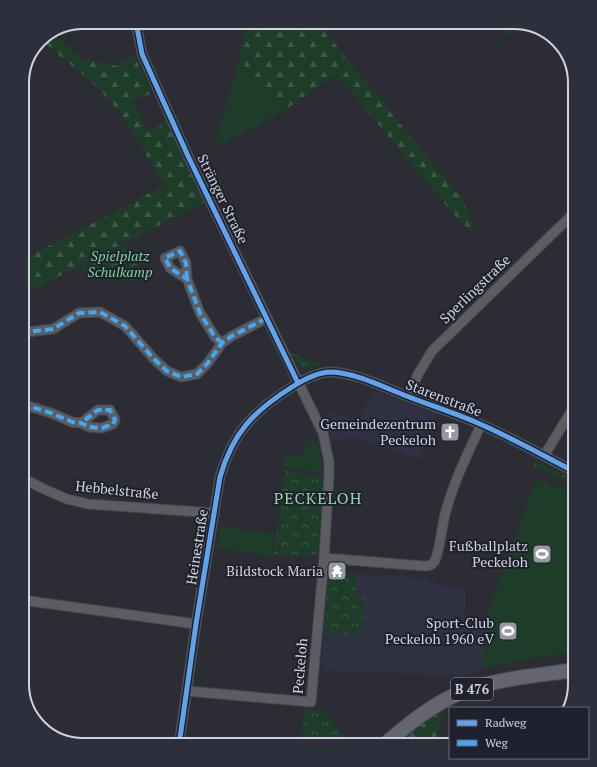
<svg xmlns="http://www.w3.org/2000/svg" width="597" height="767" font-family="'PT Serif',serif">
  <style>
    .built { fill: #2f3143 }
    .grass { fill: #1e3d28 }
    .forest { fill: url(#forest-firs) }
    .park { fill: url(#park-crowns) }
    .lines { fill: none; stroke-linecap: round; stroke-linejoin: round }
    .minor-casing { stroke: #47484e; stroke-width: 11 }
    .primary-casing { stroke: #47484e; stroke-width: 16 }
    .minor { stroke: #5c5d62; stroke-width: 9 }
    .primary { stroke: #646570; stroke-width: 14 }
    .quiet { stroke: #3fa9f5; stroke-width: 4; stroke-dasharray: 8 4; stroke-linecap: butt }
    .cycleway-casing { stroke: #1f212e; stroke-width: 8 }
    .cycleway { stroke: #60a3ed; stroke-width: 5 }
    .labels { text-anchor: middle; stroke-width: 4; stroke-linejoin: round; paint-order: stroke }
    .shield { fill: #1f212e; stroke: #9c9ea8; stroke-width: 1 }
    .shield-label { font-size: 13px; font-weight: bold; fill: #d1d3dc }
    .street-label { font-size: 14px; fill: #d1d3dc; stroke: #1f212e }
    .park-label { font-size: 14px; font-style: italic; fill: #7ed694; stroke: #1f212e }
    .poi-label { font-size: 14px; fill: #d1d3dc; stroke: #1f212e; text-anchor: end }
    .quarter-label { font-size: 16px; letter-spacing: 1px; fill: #90d3a0; stroke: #1f212e }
    .rim { fill: none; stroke: #d1d3dc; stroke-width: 2 }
  </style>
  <defs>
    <pattern id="forest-firs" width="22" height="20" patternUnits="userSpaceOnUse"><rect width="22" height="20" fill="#1e3d28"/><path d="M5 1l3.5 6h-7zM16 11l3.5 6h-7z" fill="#3e5847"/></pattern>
    <pattern id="park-crowns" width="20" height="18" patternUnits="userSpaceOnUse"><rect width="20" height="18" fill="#1e3d28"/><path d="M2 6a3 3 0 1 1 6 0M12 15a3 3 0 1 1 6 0" fill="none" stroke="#3e5847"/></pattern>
  </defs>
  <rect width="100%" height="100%" fill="#2c2d34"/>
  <path class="built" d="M 374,391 L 435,414 L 420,460 L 354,437 L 331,442 L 322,418 L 329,415 L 331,411 L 358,422 L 365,405 L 368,406 Z
    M 330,565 L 337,565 L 337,572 L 427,579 L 439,585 L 466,588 L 465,616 L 491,620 L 510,660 L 460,676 L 322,670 L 327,574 L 328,569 Z"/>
  <path class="grass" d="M 239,60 L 284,111 L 214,147 Z
    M 306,440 L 317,442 L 321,457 L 322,473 L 283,467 L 284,455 L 303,457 Z
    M 536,480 L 575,493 L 575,652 L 518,661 L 482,669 L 486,618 Z
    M 220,526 L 274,535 L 271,556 L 217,548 Z"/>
  <path class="forest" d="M 248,22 L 317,22 L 463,200 L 475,231 L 472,233 L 451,211 L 336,74 L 284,111 L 239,60 Z
    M 499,22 L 518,22 L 528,25 L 507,36 Z
    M 53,33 L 80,57 L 116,66 L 133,54 L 152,93 L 133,102 L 148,132 L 167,122 L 207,201 L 22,295 L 22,260 L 165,185 L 119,111 L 95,85 L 41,40 L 43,37 Z
    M 536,461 L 575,481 L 575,486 L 534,466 Z
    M 445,705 L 435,745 L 394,745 L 433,712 Z"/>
  <path class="park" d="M 127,244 L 142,276 L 130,282 L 83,271 L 81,267 Z
    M 291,353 L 322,364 C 305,371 299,371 291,353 Z
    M 285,471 L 325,478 L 317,555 L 273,556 Z
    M 337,565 L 337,572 L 357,574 L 356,596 L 365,597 L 362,635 L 325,633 L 328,569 L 330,566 Z
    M 305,709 L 324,712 L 351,745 L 300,745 Z"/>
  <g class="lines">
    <g class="minor-casing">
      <path id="minor" d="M 136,22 L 142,54 L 188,156 L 323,433 L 329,462 L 329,476 L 324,558 L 311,702 L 187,691
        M 187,279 L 186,263 L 180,251 L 165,258 L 170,268 L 187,279 L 200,313 L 215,337 L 222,343
        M 22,335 L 27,332 L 53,329 L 79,313 L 100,312 L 125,326 L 153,358 L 167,371 L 181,377 L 197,374 L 207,364 L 222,343 L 232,336 L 267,318
        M 409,397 L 418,374 L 432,351 L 575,212
        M 22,404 L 51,413 L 72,422 L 81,423 L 89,427 L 102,428 L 113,424 L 115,420 L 110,410 L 98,410 L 81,423
        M 544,456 L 575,405
        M 22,478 L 46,490 L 67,499 L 88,504 L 214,513
        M 324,558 L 423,566 C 428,566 431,566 434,562 C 440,554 442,522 446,511 C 454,481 468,453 481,425
        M 22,600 L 196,624
        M 179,745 L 196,624 L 220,477 C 233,432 254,411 292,387 C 303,380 318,372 331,372 C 356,373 381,386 404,395 C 429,405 455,413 480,424 C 512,438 544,456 575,472"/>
    </g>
    <g class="primary-casing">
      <path id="primary" d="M 384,745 C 404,728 425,710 449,698 C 486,679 534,676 575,670"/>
    </g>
    <use href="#minor" class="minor"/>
    <use href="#primary" class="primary"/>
    <path class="quiet" d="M 187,279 L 186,263 L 180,251 L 165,258 L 170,268 L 187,279 L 200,313 L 215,337 L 222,343
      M 22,335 L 27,332 L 53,329 L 79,313 L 100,312 L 125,326 L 153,358 L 167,371 L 181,377 L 197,374 L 207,364 L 222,343 L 232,336 L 267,318
      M 22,404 L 51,413 L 72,422 L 81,423 L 89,427 L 102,428 L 113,424 L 115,420 L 110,410 L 98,410 L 81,423"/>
    <g class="cycleway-casing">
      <path id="cycleway" d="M 136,22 L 142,54 L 188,156 L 298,383
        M 179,745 L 196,624 L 220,477 C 233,432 254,411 292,387 C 303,380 318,372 331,372 C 356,373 381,386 404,395 C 429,405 455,413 480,424 C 512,438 544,456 575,472"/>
    </g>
    <use href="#cycleway" class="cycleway"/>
  </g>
  <defs>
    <g id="church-square" transform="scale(1)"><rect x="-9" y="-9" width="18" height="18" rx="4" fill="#9799a1" stroke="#1f212e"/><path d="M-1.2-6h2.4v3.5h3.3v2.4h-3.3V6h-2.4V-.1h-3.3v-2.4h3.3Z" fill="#fff"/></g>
    <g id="stadium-square" transform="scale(1)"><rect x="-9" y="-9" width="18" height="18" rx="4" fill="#9799a1" stroke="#1f212e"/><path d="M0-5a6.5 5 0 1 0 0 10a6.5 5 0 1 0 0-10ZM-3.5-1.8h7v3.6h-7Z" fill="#fff"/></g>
    <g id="temple-square" transform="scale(1)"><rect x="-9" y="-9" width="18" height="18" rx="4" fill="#9799a1" stroke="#1f212e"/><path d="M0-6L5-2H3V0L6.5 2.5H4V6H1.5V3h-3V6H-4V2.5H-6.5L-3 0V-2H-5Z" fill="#fff"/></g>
  </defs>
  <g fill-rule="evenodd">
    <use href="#church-square" x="450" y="432"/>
    <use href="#stadium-square" x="542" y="554"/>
    <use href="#temple-square" x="337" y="571"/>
    <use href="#stadium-square" x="508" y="631"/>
  </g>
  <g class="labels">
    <rect class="shield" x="451" y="678" width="42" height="22" rx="3"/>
    <g class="shield-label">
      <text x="472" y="694">B 476</text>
    </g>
    <g class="street-label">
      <text transform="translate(223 199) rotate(64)" y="5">Stränger Straße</text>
      <text transform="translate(475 289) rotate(-44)" y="5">Sperlingstraße</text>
      <text transform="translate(444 398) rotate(21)" y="5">Starenstraße</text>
      <text transform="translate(117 490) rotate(6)" y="5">Hebbelstraße</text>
      <text transform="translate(197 547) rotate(-81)" y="5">Heinestraße</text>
      <text transform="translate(300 666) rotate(-85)" y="5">Peckeloh</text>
    </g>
    <g class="park-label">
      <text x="120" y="261">Spielplatz<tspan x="120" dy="16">Schulkamp</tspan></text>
    </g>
    <g class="poi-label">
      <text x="436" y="429">Gemeindezentrum<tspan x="436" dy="16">Peckeloh</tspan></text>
      <text x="528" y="551">Fußballplatz<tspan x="528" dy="16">Peckeloh</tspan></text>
      <text x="323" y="576">Bildstock Maria</text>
      <text x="494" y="628">Sport-Club<tspan x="494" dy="16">Peckeloh 1960 eV</tspan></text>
    </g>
    <g class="quarter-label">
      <text x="318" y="504">PECKELOH</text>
    </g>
  </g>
  <path d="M0 0H597V767H0ZM83 29H514A54 54 0 0 1 568 83V684A54 54 0 0 1 514 738H83A54 54 0 0 1 29 684V83A54 54 0 0 1 83 29Z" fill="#2d2f3c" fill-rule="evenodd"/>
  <path class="rim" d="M83 29H514A54 54 0 0 1 568 83V684A54 54 0 0 1 514 738H83A54 54 0 0 1 29 684V83A54 54 0 0 1 83 29Z"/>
  <rect x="449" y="707" width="140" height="52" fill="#1f212e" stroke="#666874"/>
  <rect x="457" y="720" width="20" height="6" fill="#60a3ed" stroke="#666874"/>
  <text x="485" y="727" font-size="12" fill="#d1d3dc">Radweg</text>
  <rect x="457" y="740" width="20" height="6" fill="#3fa9f5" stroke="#666874"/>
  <text x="485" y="747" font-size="12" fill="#d1d3dc">Weg</text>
</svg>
